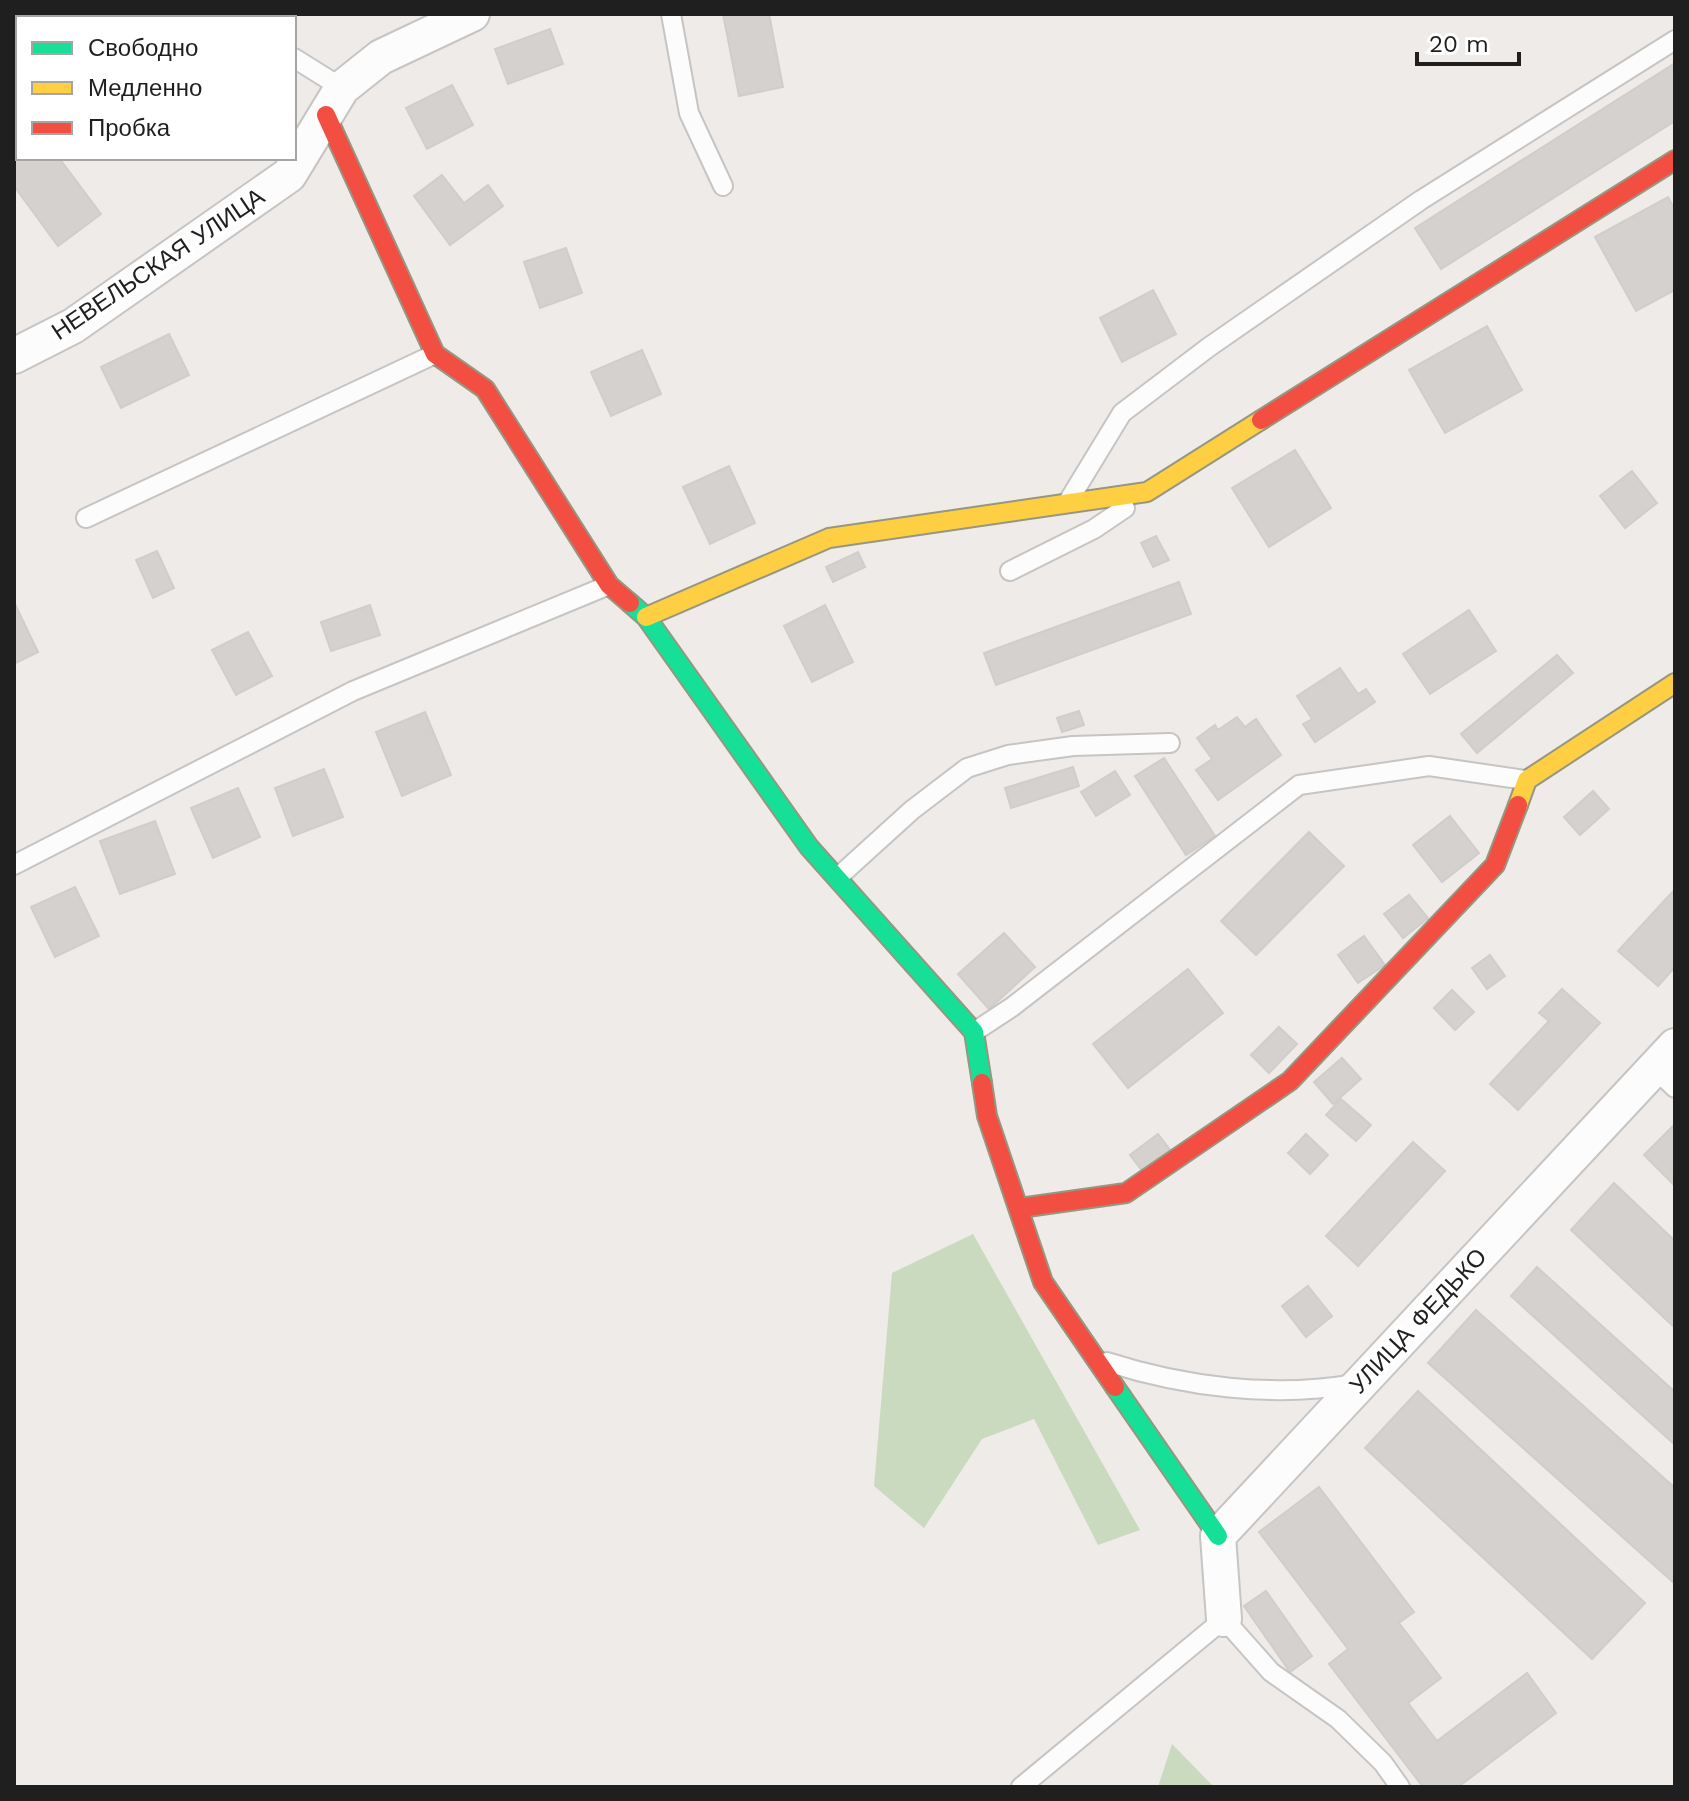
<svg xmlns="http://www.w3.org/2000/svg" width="1689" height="1801" font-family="'Work Sans',sans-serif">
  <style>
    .forest { fill: #cadabe }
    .building { fill: #d4d1cf; stroke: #d1cdca; stroke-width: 2 }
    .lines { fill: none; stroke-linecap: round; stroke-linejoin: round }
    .lane-casing { stroke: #c6c5c4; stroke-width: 22 }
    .street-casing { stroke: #c6c5c4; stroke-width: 38 }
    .fast-casing { stroke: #979681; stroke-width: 22 }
    .slow-casing { stroke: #979681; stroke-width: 22 }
    .jam-casing { stroke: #979681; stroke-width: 22 }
    .lane { stroke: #fcfcfc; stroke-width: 18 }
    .street { stroke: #fcfcfc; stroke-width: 34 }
    .fast { stroke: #16e098; stroke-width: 18 }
    .slow { stroke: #ffcf43; stroke-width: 18 }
    .jam { stroke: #f24e42; stroke-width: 18 }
    .labels { text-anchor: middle; stroke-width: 8; stroke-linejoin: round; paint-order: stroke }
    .street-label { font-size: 24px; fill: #1f1f1f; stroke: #fff }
  </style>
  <rect width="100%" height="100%" fill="#eeebe8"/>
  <path class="forest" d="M 973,1234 L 1140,1530 L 1098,1545 L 1034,1419 L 982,1439 L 924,1528 L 874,1486 L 892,1273 Z
    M 1172,1744 L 1214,1787 L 1158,1787 Z"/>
  <path class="building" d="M 723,14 L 769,14 L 783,87 L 739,96 Z
    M 550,29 L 563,64 L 508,84 L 495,49 Z
    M 1675,63 L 1675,121 L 1441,269 L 1415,228 Z
    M 452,85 L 473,125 L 427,149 L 406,108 Z
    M 18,121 L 18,158 L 59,158 L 101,214 L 58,246 L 14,186 L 14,124 Z
    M 442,175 L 464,203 L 488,185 L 503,206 L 450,245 L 414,196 Z
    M 1668,197 L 1675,210 L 1675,290 L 1636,311 L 1595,237 Z
    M 566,248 L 582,293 L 540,308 L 524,262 Z
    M 1153,290 L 1176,334 L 1122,362 L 1100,318 Z
    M 1487,326 L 1522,390 L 1445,433 L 1409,370 Z
    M 169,334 L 189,375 L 121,408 L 101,367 Z
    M 642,350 L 661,394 L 611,416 L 591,372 Z
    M 1295,450 L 1331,508 L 1269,547 L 1232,488 Z
    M 729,466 L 755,523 L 710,544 L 683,487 Z
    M 1632,471 L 1657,503 L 1625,528 L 1600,496 Z
    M 1156,536 L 1169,560 L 1153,567 L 1141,543 Z
    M 157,551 L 174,588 L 153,598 L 136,560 Z
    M 858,552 L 865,567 L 833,582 L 826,567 Z
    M 1179,582 L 1191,614 L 996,685 L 984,653 Z
    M 14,602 L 38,652 L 14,664 Z
    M 370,605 L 380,635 L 331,651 L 321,622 Z
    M 825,605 L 853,662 L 812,682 L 784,626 Z
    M 1469,610 L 1496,651 L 1430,694 L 1403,654 Z
    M 248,632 L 272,676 L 236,695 L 212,650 Z
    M 1557,655 L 1573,673 L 1477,753 L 1461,734 Z
    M 1340,668 L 1358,694 L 1366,689 L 1375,702 L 1315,742 L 1303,724 L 1312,719 L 1297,696 Z
    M 1079,711 L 1084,725 L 1062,732 L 1057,718 Z
    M 425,712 L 451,775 L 402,796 L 376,732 Z
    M 1237,717 L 1245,727 L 1256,719 L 1281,755 L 1218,800 L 1196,770 L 1212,759 L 1197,738 L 1215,725 L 1218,730 Z
    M 1164,758 L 1215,836 L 1186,855 L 1135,776 Z
    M 1073,767 L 1079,786 L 1011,808 L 1005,788 Z
    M 324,769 L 343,817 L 293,836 L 275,788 Z
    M 1115,771 L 1130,795 L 1096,816 L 1081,792 Z
    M 238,788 L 260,837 L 213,858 L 191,808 Z
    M 1593,791 L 1609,809 L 1580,835 L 1564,817 Z
    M 1450,816 L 1479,853 L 1442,882 L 1413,845 Z
    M 155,821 L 175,874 L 120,894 L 100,841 Z
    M 1309,832 L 1344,866 L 1256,955 L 1221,921 Z
    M 75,887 L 99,936 L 55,957 L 31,907 Z
    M 1675,889 L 1675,967 L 1658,986 L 1618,951 Z
    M 1409,895 L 1428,918 L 1403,938 L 1384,914 Z
    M 1004,933 L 1035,967 L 989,1009 L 958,974 Z
    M 1364,936 L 1385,965 L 1358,983 L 1338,955 Z
    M 1490,955 L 1505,976 L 1487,989 L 1472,968 Z
    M 1188,969 L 1223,1013 L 1128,1088 L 1093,1044 Z
    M 1562,989 L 1600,1023 L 1518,1110 L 1490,1084 L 1549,1021 L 1539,1013 Z
    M 1452,990 L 1474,1012 L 1455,1030 L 1434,1008 Z
    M 1279,1027 L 1297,1044 L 1269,1073 L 1251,1055 Z
    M 1342,1058 L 1361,1079 L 1333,1104 L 1314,1082 Z
    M 1341,1099 L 1371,1125 L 1356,1141 L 1326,1115 Z
    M 1675,1124 L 1675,1186 L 1644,1155 Z
    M 1158,1134 L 1171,1151 L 1143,1172 L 1130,1155 Z
    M 1306,1134 L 1328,1155 L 1310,1174 L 1288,1153 Z
    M 1413,1142 L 1445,1171 L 1358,1266 L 1326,1236 Z
    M 1614,1183 L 1675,1241 L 1675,1328 L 1571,1230 Z
    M 1537,1267 L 1675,1392 L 1675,1445 L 1511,1296 Z
    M 1308,1286 L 1332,1316 L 1306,1337 L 1282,1306 Z
    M 1476,1310 L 1675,1488 L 1675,1584 L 1428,1363 Z
    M 1418,1391 L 1645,1603 L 1592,1659 L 1365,1448 Z
    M 1319,1487 L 1414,1612 L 1399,1623 L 1441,1678 L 1408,1703 L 1437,1741 L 1527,1673 L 1556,1713 L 1458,1787 L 1423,1787 L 1329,1664 L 1348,1649 L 1259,1532 Z
    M 1266,1591 L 1312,1656 L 1290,1672 L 1244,1606 Z"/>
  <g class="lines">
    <g class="lane-casing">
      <path id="lane" d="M 219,14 L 232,18
        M 671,14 L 689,113 L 723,186
        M 35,18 L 52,14
        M 14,23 L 18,22
        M 294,58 L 342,88
        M 1069,500 L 1122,413 L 1209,347 L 1421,200 L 1675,40
        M 86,518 L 435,354
        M 1010,571 L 1094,529 L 1125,508
        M 14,865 L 353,691 L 609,585
        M 837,878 L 912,810 L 967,768 L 1008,755 L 1073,746 L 1170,743
        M 974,1032 L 1012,1007 L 1299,785 L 1429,766 L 1526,780
        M 1654,1068 L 1675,1088
        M 1107,1362 C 1185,1387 1273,1398 1354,1384
        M 1021,1787 L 1224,1619 L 1271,1672 L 1338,1719 L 1383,1763 L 1400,1787"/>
    </g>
    <g class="street-casing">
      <path id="street" d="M 14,356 L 73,326 L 289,175 L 342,88 L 381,57 L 472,14
        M 1224,1619 L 1218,1536 L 1675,1046"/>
    </g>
    <g class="fast-casing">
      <path id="fast" d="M 630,603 L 646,617 L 809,847 L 974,1032 L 982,1083
        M 1115,1387 L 1218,1536"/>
    </g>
    <g class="slow-casing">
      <path id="slow" d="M 646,617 L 829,538 L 1147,492 L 1261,420
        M 1518,805 L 1527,780 L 1675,683"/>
    </g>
    <g class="jam-casing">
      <path id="jam" d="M 326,115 L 435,354 L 485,389 L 609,585 L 630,603
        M 1261,420 L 1675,160
        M 982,1083 L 987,1116 L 1043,1282 L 1115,1387
        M 1020,1208 L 1126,1193 L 1290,1081 L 1495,865 L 1518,805"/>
    </g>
    <use href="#lane" class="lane"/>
    <use href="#street" class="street"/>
    <use href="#fast" class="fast"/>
    <use href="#slow" class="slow"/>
    <use href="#jam" class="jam"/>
  </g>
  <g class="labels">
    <g class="street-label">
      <text transform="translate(158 264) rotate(-34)" y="8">НЕВЕЛЬСКАЯ УЛИЦА</text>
      <text transform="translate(1418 1321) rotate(-47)" y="8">УЛИЦА ФЕДЬКО</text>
    </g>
  </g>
  <rect width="1689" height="1801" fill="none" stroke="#1f1f1f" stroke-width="32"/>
  <rect x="16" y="16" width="280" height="144" fill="#ffffff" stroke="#a5a5a5" stroke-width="2"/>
  <rect x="32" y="42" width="40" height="12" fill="#16e098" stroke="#a5a5a5" stroke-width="2"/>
  <text x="88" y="56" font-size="24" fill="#1f1f1f">Свободно</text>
  <rect x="32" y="82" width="40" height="12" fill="#ffcf43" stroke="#a5a5a5" stroke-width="2"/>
  <text x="88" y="96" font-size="24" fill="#1f1f1f">Медленно</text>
  <rect x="32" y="122" width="40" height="12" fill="#f24e42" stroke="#a5a5a5" stroke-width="2"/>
  <text x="88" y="136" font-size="24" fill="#1f1f1f">Пробка</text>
  <path d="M1417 52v12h102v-12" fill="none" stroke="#1f1f1f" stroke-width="4"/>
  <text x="1429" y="52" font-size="24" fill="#1f1f1f" stroke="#ffffff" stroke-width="6" paint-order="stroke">20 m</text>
</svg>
